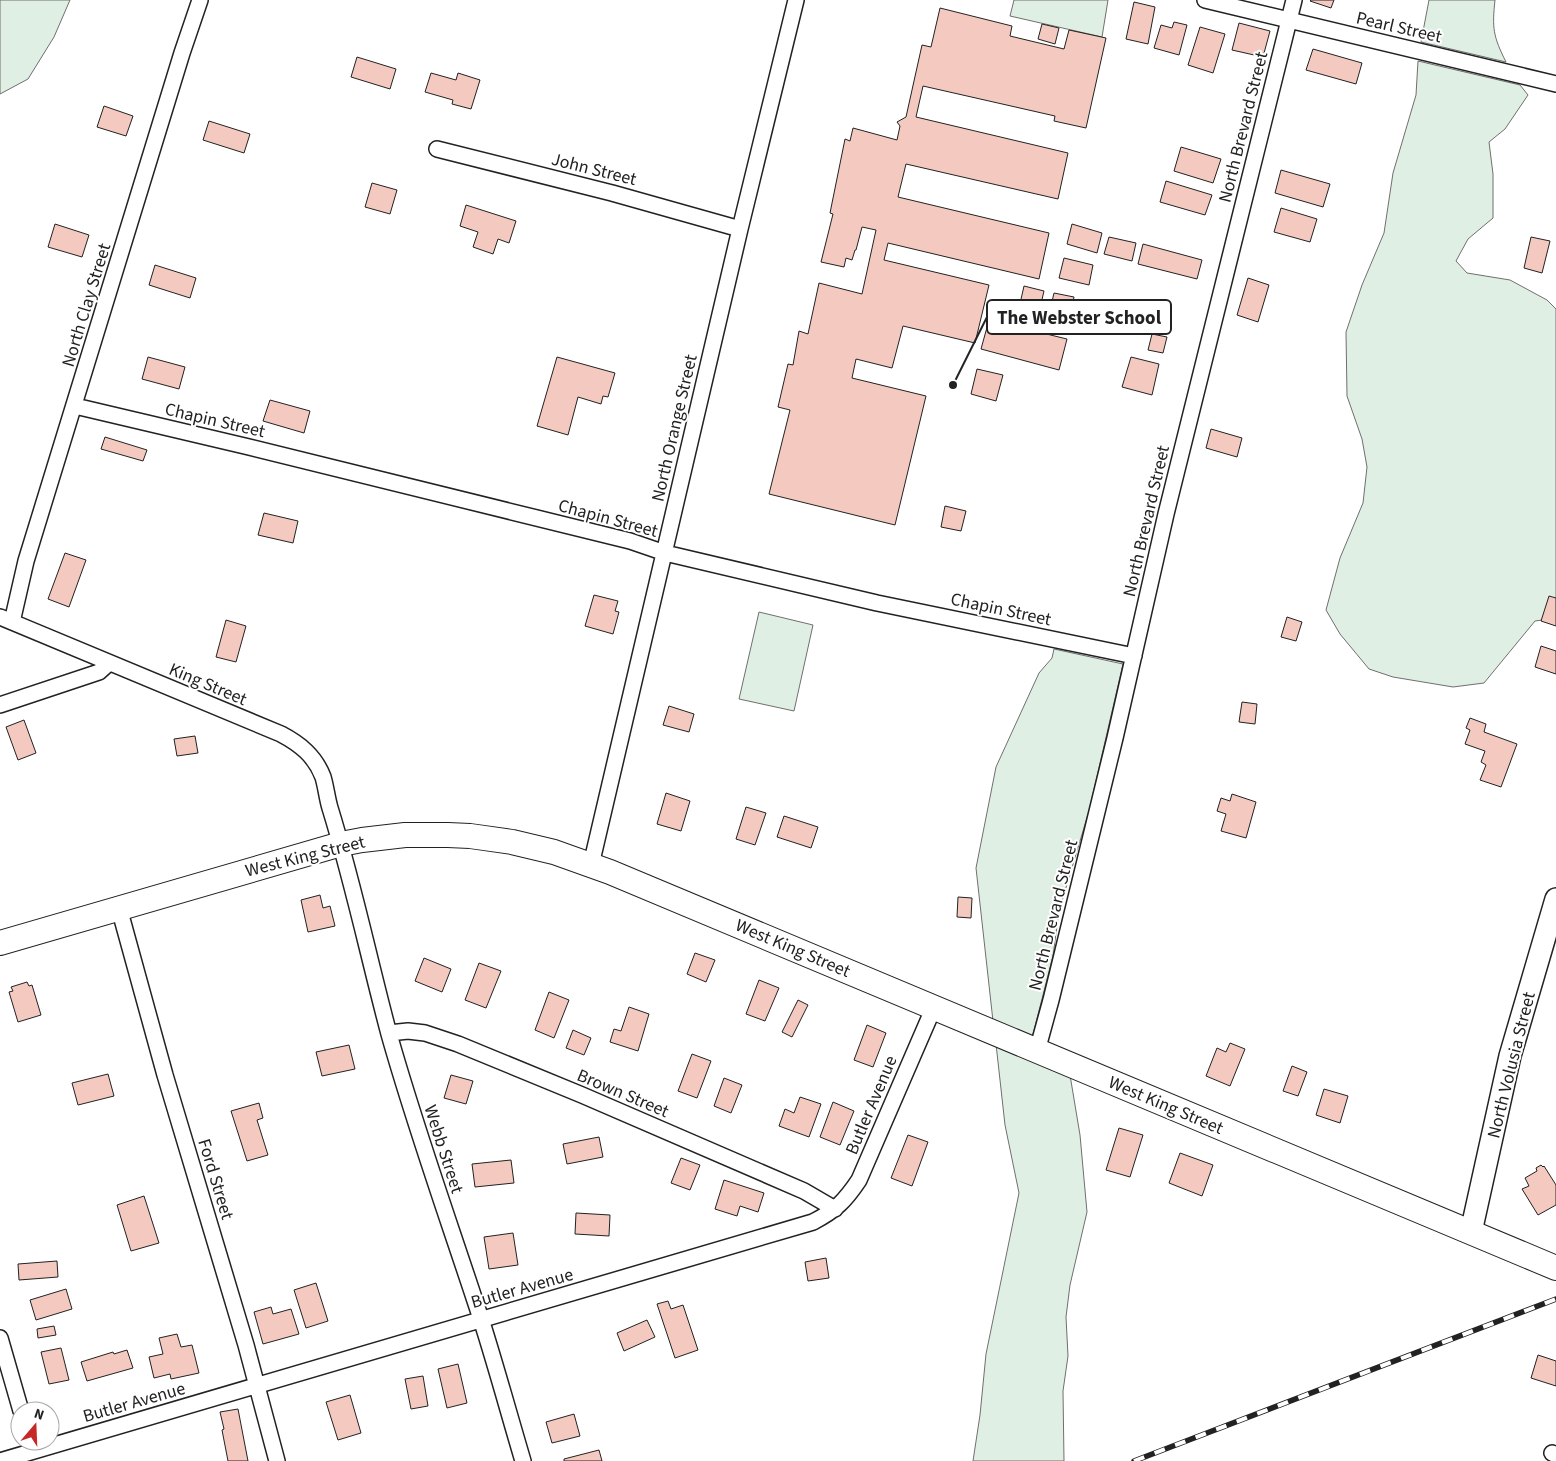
<svg xmlns="http://www.w3.org/2000/svg" width="1556" height="1461" font-family="'Source Sans 3',sans-serif">
  <style>
    .green { fill: #e0efe3; stroke: #6f6f6f }
    .building { fill: #f3c9c0; stroke: #222 }
    .lines { fill: none; stroke-linecap: round; stroke-linejoin: round }
    .minor-casing { stroke: #222; stroke-width: 18 }
    .secondary-casing { stroke: #222; stroke-width: 24 }
    .primary-casing { stroke: #222; stroke-width: 26 }
    .minor { stroke: #fff; stroke-width: 15 }
    .secondary { stroke: #fff; stroke-width: 21 }
    .primary { stroke: #fff; stroke-width: 24 }
    .rail-casing { stroke: #222; stroke-width: 5.5 }
    .rail { stroke: #fff; stroke-width: 4; stroke-dasharray: 11; stroke-linecap: butt }
    .labels { text-anchor: middle; stroke-width: 4; stroke-linejoin: round; paint-order: stroke }
    .street-label { font-size: 18px; fill: #222; stroke: #fff }
    .leader { fill: none; stroke: #222; stroke-width: 2 }
    .callout-dot { fill: #222; stroke: #fff; stroke-width: 2 }
    .callout { fill: #fff; stroke: #222; stroke-width: 2 }
    .callout-label { font-size: 19px; text-anchor: middle; font-weight: bold; fill: #222 }
  </style>
  <rect width="100%" height="100%" fill="#fff"/>
  <path class="green" d="M 0,0 L 70,0 L 54,37 L 28,79 L 0,94 Z
    M 1014,0 L 1108,0 L 1102,37 L 1010,16 Z
    M 1429,0 L 1495,0 C 1492,28 1493,36 1506,62 L 1421,42 Z
    M 1418,61 L 1520,85 L 1528,95 L 1505,129 L 1489,142 L 1493,174 L 1493,218 L 1468,239 L 1456,261 L 1467,273 L 1510,280 L 1547,300 L 1556,309 L 1556,618 L 1535,621 L 1484,683 L 1453,687 L 1393,677 L 1369,669 L 1340,634 L 1326,610 L 1340,558 L 1363,503 L 1367,467 L 1362,439 L 1347,396 L 1346,332 L 1362,285 L 1384,233 L 1393,173 L 1416,95 Z
    M 759,612 L 813,625 L 794,711 L 739,699 Z
    M 1054,649 L 1123,664 L 1089,811 L 1059,911 L 1053,956 L 1032,1038 L 993,1021 L 976,868 L 996,767 L 1039,673 L 1052,658 Z
    M 996,1044 L 1070,1075 L 1080,1135 L 1087,1212 L 1070,1285 L 1066,1317 L 1068,1356 L 1063,1391 L 1064,1461 L 973,1461 L 980,1415 L 986,1354 L 1019,1193 L 1005,1125 Z"/>
  <path class="building" d="M 1311,0 L 1334,0 L 1331,8 L 1310,1 Z
    M 1134,2 L 1155,7 L 1148,44 L 1126,39 Z
    M 940,8 L 1012,26 L 1010,36 L 1064,49 L 1069,30 L 1106,38 L 1086,128 L 1054,121 L 1055,116 L 923,86 L 916,117 L 1068,153 L 1058,199 L 906,164 L 898,197 L 1049,233 L 1039,279 L 888,243 L 884,260 L 989,285 L 975,343 L 903,326 L 892,368 L 856,359 L 852,378 L 926,396 L 895,525 L 769,494 L 790,410 L 778,407 L 788,364 L 793,365 L 799,331 L 808,334 L 819,283 L 862,294 L 876,230 L 862,227 L 856,250 L 855,250 L 852,260 L 846,258 L 844,267 L 821,262 L 833,214 L 830,213 L 845,139 L 850,141 L 853,128 L 897,140 L 900,126 L 897,122 L 906,117 L 922,45 L 931,47 Z
    M 1174,22 L 1187,25 L 1179,55 L 1154,48 L 1161,25 L 1172,28 Z
    M 1239,23 L 1270,31 L 1263,57 L 1232,50 Z
    M 1042,24 L 1059,28 L 1055,44 L 1038,39 Z
    M 1200,27 L 1225,34 L 1213,73 L 1188,65 Z
    M 1313,49 L 1362,63 L 1356,84 L 1306,70 Z
    M 357,57 L 396,69 L 390,89 L 351,77 Z
    M 431,73 L 456,80 L 458,73 L 480,80 L 471,109 L 452,104 L 453,100 L 425,92 Z
    M 104,106 L 133,116 L 126,136 L 97,127 Z
    M 209,121 L 250,134 L 244,153 L 203,140 Z
    M 1181,147 L 1221,159 L 1213,183 L 1174,171 Z
    M 1281,170 L 1330,184 L 1323,207 L 1275,193 Z
    M 1166,181 L 1212,195 L 1205,215 L 1160,202 Z
    M 372,183 L 397,190 L 390,214 L 365,207 Z
    M 466,205 L 516,221 L 509,243 L 498,239 L 493,254 L 473,247 L 478,232 L 460,226 Z
    M 1281,208 L 1317,219 L 1310,242 L 1274,232 Z
    M 55,224 L 89,235 L 82,257 L 48,247 Z
    M 1072,224 L 1102,233 L 1097,253 L 1067,244 Z
    M 1109,237 L 1136,243 L 1132,261 L 1104,254 Z
    M 1531,237 L 1550,241 L 1542,273 L 1524,268 Z
    M 1143,244 L 1202,260 L 1197,279 L 1138,264 Z
    M 1064,258 L 1093,265 L 1089,285 L 1059,278 Z
    M 155,265 L 196,278 L 190,298 L 149,285 Z
    M 1248,278 L 1269,285 L 1258,322 L 1237,315 Z
    M 1024,286 L 1044,291 L 1037,321 L 1017,317 Z
    M 1054,293 L 1074,297 L 1068,327 L 1047,323 Z
    M 989,320 L 1067,339 L 1059,370 L 981,349 Z
    M 1152,334 L 1167,337 L 1163,353 L 1148,350 Z
    M 148,357 L 185,367 L 179,389 L 142,379 Z
    M 557,357 L 615,373 L 608,397 L 603,396 L 601,404 L 578,397 L 568,435 L 537,426 Z
    M 1131,357 L 1159,364 L 1152,395 L 1122,387 Z
    M 977,369 L 1003,375 L 996,401 L 971,394 Z
    M 270,400 L 310,411 L 304,433 L 263,421 Z
    M 1211,429 L 1242,438 L 1237,457 L 1206,448 Z
    M 105,437 L 147,450 L 143,461 L 101,449 Z
    M 945,506 L 966,511 L 961,531 L 941,527 Z
    M 264,513 L 298,521 L 293,543 L 258,535 Z
    M 65,553 L 86,560 L 69,607 L 48,599 Z
    M 594,595 L 618,601 L 615,611 L 619,612 L 613,634 L 585,626 Z
    M 1549,596 L 1556,598 L 1556,626 L 1541,621 Z
    M 1287,617 L 1302,622 L 1296,641 L 1281,637 Z
    M 226,620 L 246,626 L 236,662 L 216,657 Z
    M 1541,646 L 1556,651 L 1556,674 L 1535,667 Z
    M 1242,702 L 1257,704 L 1255,724 L 1239,722 Z
    M 669,706 L 694,714 L 689,732 L 663,725 Z
    M 1470,718 L 1486,724 L 1484,732 L 1517,744 L 1501,787 L 1480,780 L 1486,765 L 1481,762 L 1485,751 L 1465,744 L 1470,730 L 1466,728 Z
    M 24,720 L 36,753 L 18,760 L 6,727 Z
    M 195,736 L 198,753 L 177,756 L 174,739 Z
    M 666,793 L 690,801 L 681,831 L 657,824 Z
    M 1232,794 L 1256,802 L 1246,838 L 1221,831 L 1226,814 L 1217,811 L 1221,798 L 1230,801 Z
    M 746,807 L 766,813 L 755,845 L 736,839 Z
    M 784,816 L 818,827 L 811,848 L 777,837 Z
    M 320,895 L 323,908 L 330,906 L 335,926 L 308,932 L 301,900 Z
    M 958,897 L 972,898 L 971,918 L 957,917 Z
    M 695,953 L 715,960 L 706,982 L 687,974 Z
    M 424,958 L 451,969 L 442,992 L 415,981 Z
    M 479,963 L 501,971 L 486,1008 L 465,1000 Z
    M 759,980 L 779,988 L 765,1021 L 746,1014 Z
    M 27,982 L 29,986 L 32,985 L 41,1015 L 18,1022 L 9,992 L 13,991 L 11,987 Z
    M 549,992 L 569,1000 L 554,1038 L 535,1030 Z
    M 798,1000 L 808,1005 L 792,1037 L 782,1032 Z
    M 629,1007 L 649,1014 L 638,1051 L 610,1042 L 614,1029 L 621,1031 Z
    M 867,1025 L 886,1033 L 873,1067 L 854,1060 Z
    M 573,1030 L 591,1038 L 584,1055 L 566,1048 Z
    M 1230,1043 L 1245,1049 L 1230,1086 L 1206,1076 L 1217,1048 L 1226,1052 Z
    M 349,1045 L 355,1069 L 322,1076 L 316,1052 Z
    M 692,1054 L 711,1061 L 697,1098 L 678,1091 Z
    M 1292,1066 L 1307,1072 L 1298,1096 L 1283,1091 Z
    M 108,1074 L 114,1096 L 78,1105 L 72,1083 Z
    M 451,1075 L 473,1081 L 466,1104 L 444,1098 Z
    M 724,1078 L 742,1085 L 731,1113 L 714,1106 Z
    M 1324,1089 L 1348,1096 L 1340,1123 L 1316,1115 Z
    M 800,1097 L 821,1104 L 809,1137 L 779,1126 L 785,1109 L 794,1113 Z
    M 833,1102 L 854,1111 L 840,1145 L 820,1137 Z
    M 259,1103 L 263,1118 L 257,1120 L 268,1155 L 247,1161 L 231,1111 Z
    M 1119,1128 L 1143,1135 L 1130,1177 L 1106,1170 Z
    M 908,1135 L 928,1142 L 912,1186 L 891,1178 Z
    M 599,1137 L 603,1157 L 567,1164 L 563,1144 Z
    M 1180,1153 L 1213,1165 L 1202,1196 L 1169,1183 Z
    M 681,1158 L 700,1165 L 690,1190 L 671,1183 Z
    M 511,1160 L 514,1183 L 475,1187 L 472,1164 Z
    M 1541,1165 L 1543,1167 L 1544,1166 L 1556,1185 L 1556,1205 L 1538,1215 L 1522,1189 L 1529,1186 L 1525,1178 L 1537,1171 L 1536,1168 Z
    M 724,1180 L 764,1193 L 758,1212 L 740,1206 L 737,1216 L 715,1209 Z
    M 144,1196 L 159,1243 L 131,1251 L 117,1205 Z
    M 576,1213 L 610,1215 L 609,1236 L 575,1234 Z
    M 513,1233 L 518,1265 L 489,1269 L 484,1237 Z
    M 826,1258 L 829,1278 L 808,1281 L 805,1262 Z
    M 57,1261 L 58,1277 L 19,1280 L 18,1264 Z
    M 316,1283 L 328,1321 L 306,1328 L 294,1290 Z
    M 66,1289 L 72,1309 L 36,1320 L 30,1300 Z
    M 668,1301 L 671,1309 L 683,1305 L 698,1350 L 675,1358 L 657,1304 Z
    M 271,1307 L 273,1314 L 291,1309 L 299,1334 L 263,1344 L 254,1312 Z
    M 647,1320 L 655,1337 L 624,1351 L 617,1333 Z
    M 54,1326 L 56,1335 L 38,1338 L 37,1329 Z
    M 177,1334 L 181,1347 L 192,1345 L 199,1373 L 171,1379 L 170,1374 L 154,1378 L 149,1357 L 163,1354 L 159,1338 Z
    M 61,1348 L 69,1380 L 49,1384 L 41,1352 Z
    M 127,1350 L 133,1368 L 87,1381 L 81,1362 L 113,1352 L 114,1354 Z
    M 1538,1355 L 1556,1361 L 1556,1386 L 1531,1378 Z
    M 458,1364 L 467,1403 L 447,1408 L 438,1369 Z
    M 423,1376 L 428,1406 L 411,1409 L 405,1379 Z
    M 350,1395 L 361,1433 L 338,1440 L 326,1402 Z
    M 238,1409 L 248,1461 L 228,1461 L 222,1430 L 224,1429 L 220,1412 Z
    M 574,1414 L 580,1436 L 552,1443 L 546,1422 Z
    M 599,1450 L 602,1461 L 564,1461 L 564,1459 Z"/>
  <g class="lines">
    <g class="minor-casing">
      <path id="minor" d="M 1205,0 L 1556,84
        M 437,149 L 612,193 L 740,229
        M 75,406 L 249,447 L 630,541 L 665,553 L 877,603 L 1134,656
        M 0,617 L 281,734 C 300,744 315,756 323,777 C 326,787 327,798 330,808 C 353,882 369,959 389,1034 C 416,1130 450,1224 481,1319 C 496,1366 509,1414 523,1461
        M 12,622 L 26,561 L 182,53 L 200,0
        M 0,705 L 99,672 L 109,663
        M 591,865 L 740,229 L 796,0
        M 119,908 L 165,1075 L 246,1345 L 277,1461
        M 389,1033 L 408,1031 L 425,1033 L 458,1044 L 582,1095 L 804,1191 L 835,1209
        M 1037,1051 L 1051,1000 L 1115,738 L 1166,514 L 1294,0
        M 0,1338 L 21,1411
        M 1552,1453 L 1556,1455
        M 0,1461 L 813,1222 C 836,1210 845,1201 859,1180 L 934,1007"/>
    </g>
    <g class="secondary-casing">
      <path id="secondary" d="M 1471,1232 L 1510,1056 L 1556,899"/>
    </g>
    <g class="primary-casing">
      <path id="primary" d="M 0,943 L 341,844 L 362,840 L 405,835 L 448,835 L 470,836 L 512,842 L 554,852 L 610,872 L 1556,1268"/>
    </g>
    <use href="#minor" class="minor"/>
    <use href="#secondary" class="secondary"/>
    <use href="#primary" class="primary"/>
    <g class="rail-casing">
      <path id="rail" d="M 1134,1461 L 1556,1299"/>
    </g>
    <use href="#rail" class="rail"/>
  </g>
  <g class="labels">
    <g class="street-label">
      <text transform="translate(1399 27) rotate(13)" y="6">Pearl Street</text>
      <text transform="translate(1243 127) rotate(-76)" y="6">North Brevard Street</text>
      <text transform="translate(594 169) rotate(14)" y="6">John Street</text>
      <text transform="translate(86 305) rotate(-73)" y="6">North Clay Street</text>
      <text transform="translate(215 420) rotate(13)" y="6">Chapin Street</text>
      <text transform="translate(674 428) rotate(-77)" y="6">North Orange Street</text>
      <text transform="translate(608 518) rotate(15)" y="6">Chapin Street</text>
      <text transform="translate(1146 521) rotate(-77)" y="6">North Brevard Street</text>
      <text transform="translate(1001 609) rotate(12)" y="6">Chapin Street</text>
      <text transform="translate(208 684) rotate(23)" y="6">King Street</text>
      <text transform="translate(305 856) rotate(-14)" y="6">West King Street</text>
      <text transform="translate(1053 915) rotate(-76)" y="6">North Brevard Street</text>
      <text transform="translate(793 948) rotate(23)" y="6">West King Street</text>
      <text transform="translate(1511 1065) rotate(-76)" y="6">North Volusia Street</text>
      <text transform="translate(623 1093) rotate(23)" y="6">Brown Street</text>
      <text transform="translate(871 1105) rotate(-67)" y="6">Butler Avenue</text>
      <text transform="translate(1166 1105) rotate(23)" y="6">West King Street</text>
      <text transform="translate(444 1149) rotate(72)" y="6">Webb Street</text>
      <text transform="translate(216 1179) rotate(73)" y="6">Ford Street</text>
      <text transform="translate(522 1288) rotate(-16)" y="6">Butler Avenue</text>
      <text transform="translate(134 1402) rotate(-16)" y="6">Butler Avenue</text>
    </g>
  </g>
  <path class="leader" d="M953 385L987 317"/>
  <circle class="callout-dot" cx="953" cy="385" r="5"/>
  <rect class="callout" x="987" y="300" width="184" height="34" rx="5"/>
  <g class="callout-label">
    <text x="1079" y="324">The Webster School</text>
  </g>
  <g transform="translate(35 1426) rotate(19)"><circle r="24" fill="#ffffff" stroke="#a7a7a7"/>
  <path d="M0-4L9 19L0 12L-9 19Z" fill="#c62828"/>
  <text y="-8" font-size="14" font-weight="bold" text-anchor="middle" fill="#222222">N</text>
  </g>
</svg>
